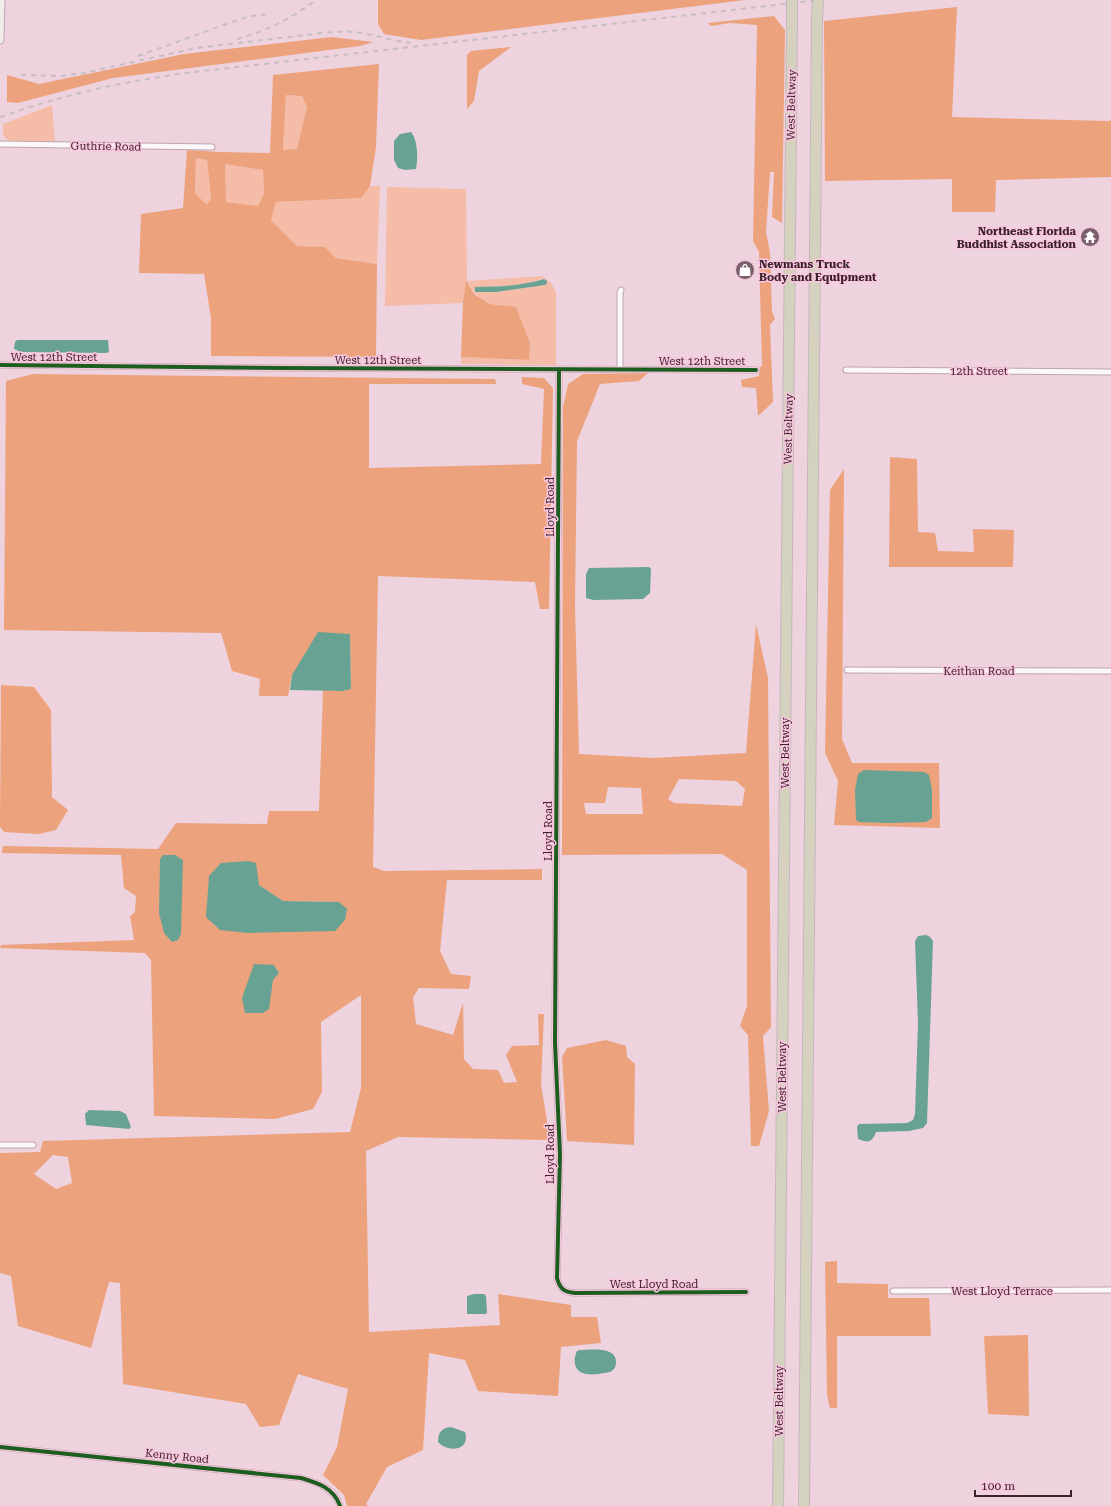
<svg xmlns="http://www.w3.org/2000/svg" width="1111" height="1506" font-family="'Roboto Serif',serif">
  <style>
    .green { fill: #f5bda8; fill-rule: evenodd }
    .forest { fill: #eca27d; fill-rule: evenodd }
    .water { fill: #68a293 }
    .lines { fill: none; stroke-linecap: round; stroke-linejoin: round }
    .minor-casing { stroke: #bea5b0; stroke-width: 7 }
    .secondary-casing { stroke: #bea5b0; stroke-width: 9 }
    .motorway-casing { stroke: #c6b7be; stroke-width: 12 }
    .minor { stroke: #fcf8fa; stroke-width: 5 }
    .secondary { stroke: #f1ece8; stroke-width: 7 }
    .motorway { stroke: #d5d1bf; stroke-width: 10 }
    .rail { stroke: #c7bec2; stroke-width: 2; stroke-dasharray: 5 5; stroke-linecap: butt }
    .motorway-bridge-casing { stroke: #c6b7be; stroke-width: 12; stroke-linecap: butt }
    .motorway-bridge { stroke: #d5d1bf; stroke-width: 10 }
    .cycleway-casing { stroke: #fac6dd; stroke-width: 6 }
    .cycleway { stroke: #1b5e20; stroke-width: 4 }
    .labels { text-anchor: middle; stroke-width: 3; stroke-linejoin: round; paint-order: stroke }
    .street-label { font-size: 11px; fill: #3b232e; stroke: #fac6dd }
    .poi-label { font-size: 11px; font-weight: bold; fill: #3b232e; stroke: #fac6dd; text-anchor: end }
  </style>
  <rect width="100%" height="100%" fill="#eed2de"/>
  <path class="green" d="M 286,95 L 302,96 L 307,107 L 298,149 L 283,150 Z
    M 52,105 L 55,141 L 12,142 C 2,138 3,134 3,124 Z
    M 196,158 L 207,160 L 211,199 L 207,205 L 195,193 Z
    M 225,164 L 263,170 L 264,194 L 258,207 L 226,202 Z
    M 370,186 L 380,186 L 377,264 L 336,258 L 324,247 L 297,246 L 271,220 L 276,202 L 361,198 Z
    M 387,187 L 466,189 L 467,281 L 542,276 L 551,283 L 556,292 L 556,365 L 461,364 L 461,357 L 529,360 L 530,343 L 516,308 C 490,304 481,305 467,282 L 463,303 L 385,306 ZM 543,279 L 545,285 L 496,292 L 475,292 L 476,287 C 498,287 522,286 543,279 Z"/>
  <path class="forest" d="M 378,0 L 745,0 L 421,40 L 384,34 L 378,24 Z
    M 957,7 L 952,117 L 1109,121 L 1111,120 L 1111,177 L 996,180 L 995,212 L 952,212 L 952,179 L 825,181 L 824,21 Z
    M 774,16 L 785,30 L 782,223 L 772,217 L 774,172 L 770,172 L 766,232 L 770,253 L 772,312 L 775,319 L 770,325 L 773,402 L 758,416 L 756,388 L 742,387 L 741,380 L 759,376 L 760,367 L 762,366 L 759,252 L 753,241 L 757,25 L 730,23 L 711,26 L 708,23 Z
    M 332,37 L 373,42 L 360,46 L 113,78 L 18,103 L 7,102 L 7,75 L 39,84 L 184,54 Z
    M 511,47 L 479,71 L 474,101 L 467,109 L 467,55 L 471,51 Z
    M 379,64 L 376,147 L 370,186 L 361,198 L 276,202 L 271,220 L 297,246 L 325,247 L 336,258 L 377,264 L 376,357 L 211,356 L 211,318 L 204,274 L 139,273 L 141,214 L 183,208 L 187,150 L 221,152 L 270,153 L 273,75 ZM 286,95 L 302,96 L 307,107 L 297,149 L 283,150 ZM 196,158 L 207,160 L 211,199 L 207,205 L 195,193 ZM 225,164 L 263,170 L 264,194 L 258,206 L 226,202 Z
    M 466,281 L 475,295 L 490,304 L 516,307 L 530,343 L 529,360 L 461,357 L 463,303 Z
    M 648,373 L 639,381 L 600,384 L 577,441 L 575,606 L 579,754 L 653,758 L 746,753 L 756,624 L 768,678 L 771,1027 L 763,1036 L 769,1111 L 759,1146 L 751,1146 L 748,1035 L 740,1026 L 747,1006 L 747,870 L 722,854 L 562,855 L 563,407 L 568,384 L 583,374 ZM 679,779 L 736,781 L 745,789 L 742,806 L 674,803 L 668,799 ZM 608,787 L 641,788 L 643,814 L 586,814 L 584,803 L 605,803 Z
    M 33,374 L 495,379 L 496,384 L 369,384 L 369,468 L 541,464 L 544,389 L 522,384 L 522,377 L 544,378 L 553,388 L 549,609 L 540,609 L 535,582 L 378,576 L 373,867 L 384,871 L 542,869 L 542,880 L 447,880 L 440,951 L 451,974 L 471,976 L 469,989 L 419,988 L 413,997 L 416,1024 L 453,1035 L 463,1003 L 464,1059 L 473,1069 L 498,1070 L 504,1083 L 517,1082 L 506,1055 L 512,1046 L 539,1045 L 538,1014 L 544,1014 L 541,1084 L 550,1140 L 398,1137 L 366,1151 L 369,1332 L 500,1325 L 498,1294 L 571,1305 L 571,1317 L 597,1317 L 601,1343 L 561,1347 L 558,1396 L 478,1391 L 465,1360 L 429,1353 L 423,1450 L 387,1467 L 366,1504 L 368,1506 L 347,1506 L 344,1495 L 323,1475 L 337,1447 L 348,1389 L 298,1374 L 279,1425 L 260,1427 L 246,1404 L 123,1384 L 120,1283 L 109,1282 L 91,1348 L 18,1326 L 11,1276 L 0,1273 L 0,1153 L 40,1152 L 43,1141 L 350,1132 L 361,1088 L 361,995 L 321,1022 L 322,1092 L 313,1109 L 275,1119 L 154,1116 L 151,960 L 145,953 L 0,948 L 1,945 L 134,940 L 130,916 L 135,912 L 136,896 L 124,888 L 121,855 L 2,853 L 3,846 L 158,849 L 176,823 L 267,824 L 269,811 L 319,811 L 323,690 L 343,691 L 351,688 L 350,634 L 292,675 L 288,696 L 259,696 L 260,679 L 232,671 L 221,633 L 4,630 L 6,381 ZM 259,885 L 283,901 L 339,902 L 206,917 ZM 53,1155 L 68,1157 L 72,1183 L 56,1189 L 34,1174 Z
    M 890,457 L 917,459 L 918,532 L 935,533 L 938,551 L 974,552 L 973,529 L 1014,530 L 1013,567 L 889,567 Z
    M 844,469 L 842,739 L 852,763 L 939,763 L 940,828 L 834,825 L 838,781 L 825,753 L 830,490 Z
    M 1,685 L 34,687 L 51,710 L 52,797 L 68,810 L 56,830 L 39,834 L 4,832 L 0,827 Z
    M 606,1040 L 626,1046 L 627,1057 L 635,1064 L 634,1145 L 567,1141 L 562,1057 L 567,1048 Z
    M 837,1261 L 837,1283 L 888,1284 L 888,1298 L 929,1298 L 931,1336 L 837,1336 L 837,1408 L 830,1408 L 827,1395 L 825,1262 Z
    M 1028,1335 L 1029,1416 L 988,1414 L 984,1336 Z"/>
  <path class="water" d="M 411,132 C 418,140 418,159 416,169 L 405,170 L 398,168 L 394,160 L 394,141 L 400,134 Z
    M 544,279 L 547,281 L 547,283 L 545,285 L 496,292 L 475,292 L 475,287 C 498,287 522,286 544,279 Z
    M 17,340 L 108,340 L 109,352 L 106,353 L 21,352 L 14,349 L 15,342 Z
    M 649,567 L 651,569 L 650,593 L 643,599 L 593,600 L 586,598 L 586,574 L 589,568 Z
    M 318,632 L 350,634 L 351,689 L 343,691 L 290,690 L 292,675 Z
    M 864,770 L 924,772 L 929,775 L 932,790 L 932,818 L 926,822 L 888,823 L 859,822 L 856,820 L 855,790 L 858,774 Z
    M 163,855 L 175,855 L 183,860 L 181,934 L 178,940 L 172,942 L 164,933 L 159,913 L 160,859 Z
    M 248,861 L 256,863 L 259,885 L 283,901 L 339,902 L 347,909 L 345,920 L 335,931 L 248,933 L 220,930 L 206,917 L 209,876 L 221,863 Z
    M 926,935 L 930,937 L 933,941 L 927,1123 L 923,1128 L 909,1131 L 876,1132 C 872,1143 868,1143 858,1139 L 857,1127 L 859,1124 L 907,1123 L 913,1120 L 915,1114 L 918,1023 L 915,941 L 918,936 Z
    M 254,964 L 274,965 L 279,973 L 273,980 L 269,1009 L 263,1013 L 245,1013 L 242,998 Z
    M 89,1110 L 120,1111 L 126,1114 L 131,1127 L 129,1129 L 86,1125 L 85,1114 Z
    M 474,1294 L 484,1294 L 486,1296 L 487,1313 L 485,1314 L 467,1314 L 467,1296 Z
    M 580,1350 C 590,1350 616,1346 616,1362 C 616,1367 614,1370 610,1372 C 599,1374 578,1379 575,1364 C 574,1359 575,1356 577,1351 Z
    M 451,1427 L 465,1432 C 471,1451 448,1453 438,1442 C 438,1432 442,1428 451,1427 Z"/>
  <g class="lines">
    <g class="minor-casing">
      <path id="minor" d="M 0,144 L 212,147
        M 0,365 L 282,368 L 756,370
        M 620,369 L 620,293 L 621,290
        M 559,370 L 555,1043 L 560,1154 L 557,1278 C 560,1289 564,1292 575,1293 L 746,1292
        M 846,370 L 1111,372
        M 847,670 L 1111,671
        M 0,1145 L 33,1145
        M 893,1291 L 1111,1290
        M 0,1447 L 301,1478 C 318,1483 334,1488 340,1506"/>
    </g>
    <g class="secondary-casing">
      <path id="secondary" d="M 0,40 L 1,0"/>
    </g>
    <g class="motorway-casing">
      <path id="motorway" d="M 778,1506 L 792,22
        M 804,1506 L 817,19"/>
    </g>
    <use href="#minor" class="minor"/>
    <use href="#secondary" class="secondary"/>
    <use href="#motorway" class="motorway"/>
    <path class="rail" d="M 237,39 C 267,31 292,18 316,0
      M 138,56 L 235,21 L 250,16 L 270,14
      M 21,75 L 62,76 L 84,73 L 196,48 L 322,33 C 334,32 345,31 356,32 C 376,35 395,42 415,43
      M 0,117 C 16,112 31,106 47,102 C 92,88 139,80 185,73 L 819,0"/>
    <g class="motorway-bridge-casing">
      <path id="motorway-bridge" d="M 817,19 L 818,0
        M 792,22 L 792,0"/>
    </g>
    <use href="#motorway-bridge" class="motorway-bridge"/>
    <g class="cycleway-casing">
      <path id="cycleway" d="M 0,365 L 282,368 L 756,370
        M 559,370 L 555,1043 L 560,1154 L 557,1278 C 560,1289 564,1292 575,1293 L 746,1292
        M 0,1447 L 301,1478 C 318,1483 334,1488 340,1506"/>
    </g>
    <use href="#cycleway" class="cycleway"/>
  </g>
  <defs>
    <g id="temple-disc" transform="scale(1)"><circle r="9.5" fill="#7a606c" stroke="#fac6dd"/><path d="M0-6L5-2H3V0L6.5 2.5H4V6H1.5V3h-3V6H-4V2.5H-6.5L-3 0V-2H-5Z" fill="#fff"/></g>
    <g id="shop-disc" transform="scale(1)"><circle r="9.5" fill="#7a606c" stroke="#fac6dd"/><path d="M-5-2.5h2.3a2.7 3.5 0 0 1 5.4 0H5L5.5 6h-11ZM-1.5-2.5h3a1.5 2.3 0 0 0-3 0Z" fill="#fff"/></g>
  </defs>
  <g fill-rule="evenodd">
    <use href="#temple-disc" x="1090" y="237"/>
    <use href="#shop-disc" x="745" y="270"/>
  </g>
  <g class="labels">
    <g class="street-label">
      <text transform="translate(791 105) rotate(-89)" y="4">West Beltway</text>
      <text transform="translate(106 146) rotate(1)" y="4">Guthrie Road</text>
      <text x="54" y="361">West 12th Street</text>
      <text x="378" y="364">West 12th Street</text>
      <text x="702" y="365">West 12th Street</text>
      <text x="979" y="375">12th Street</text>
      <text transform="translate(788 429) rotate(-89)" y="4">West Beltway</text>
      <text transform="translate(550 507) rotate(-90)" y="4">Lloyd Road</text>
      <text x="979" y="675">Keithan Road</text>
      <text transform="translate(785 753) rotate(-90)" y="4">West Beltway</text>
      <text transform="translate(548 831) rotate(-90)" y="4">Lloyd Road</text>
      <text transform="translate(782 1077) rotate(-90)" y="4">West Beltway</text>
      <text transform="translate(550 1154) rotate(-90)" y="4">Lloyd Road</text>
      <text x="654" y="1288">West Lloyd Road</text>
      <text x="1002" y="1295">West Lloyd Terrace</text>
      <text transform="translate(779 1401) rotate(-90)" y="4">West Beltway</text>
      <text transform="translate(177 1456) rotate(6)" y="4">Kenny Road</text>
    </g>
    <g class="poi-label">
      <text x="1076" y="235">Northeast Florida<tspan x="1076" dy="13">Buddhist Association</tspan></text>
      <text x="759" y="268" text-anchor="start">Newmans Truck<tspan x="759" dy="13">Body and Equipment</tspan></text>
    </g>
  </g>
  <path d="M975 1490v6h96v-6" fill="none" stroke="#3b232e" stroke-width="2"/>
  <text x="981" y="1490" font-size="12" fill="#3b232e" stroke="#fac6dd" stroke-width="3" paint-order="stroke">100 m</text>
</svg>
